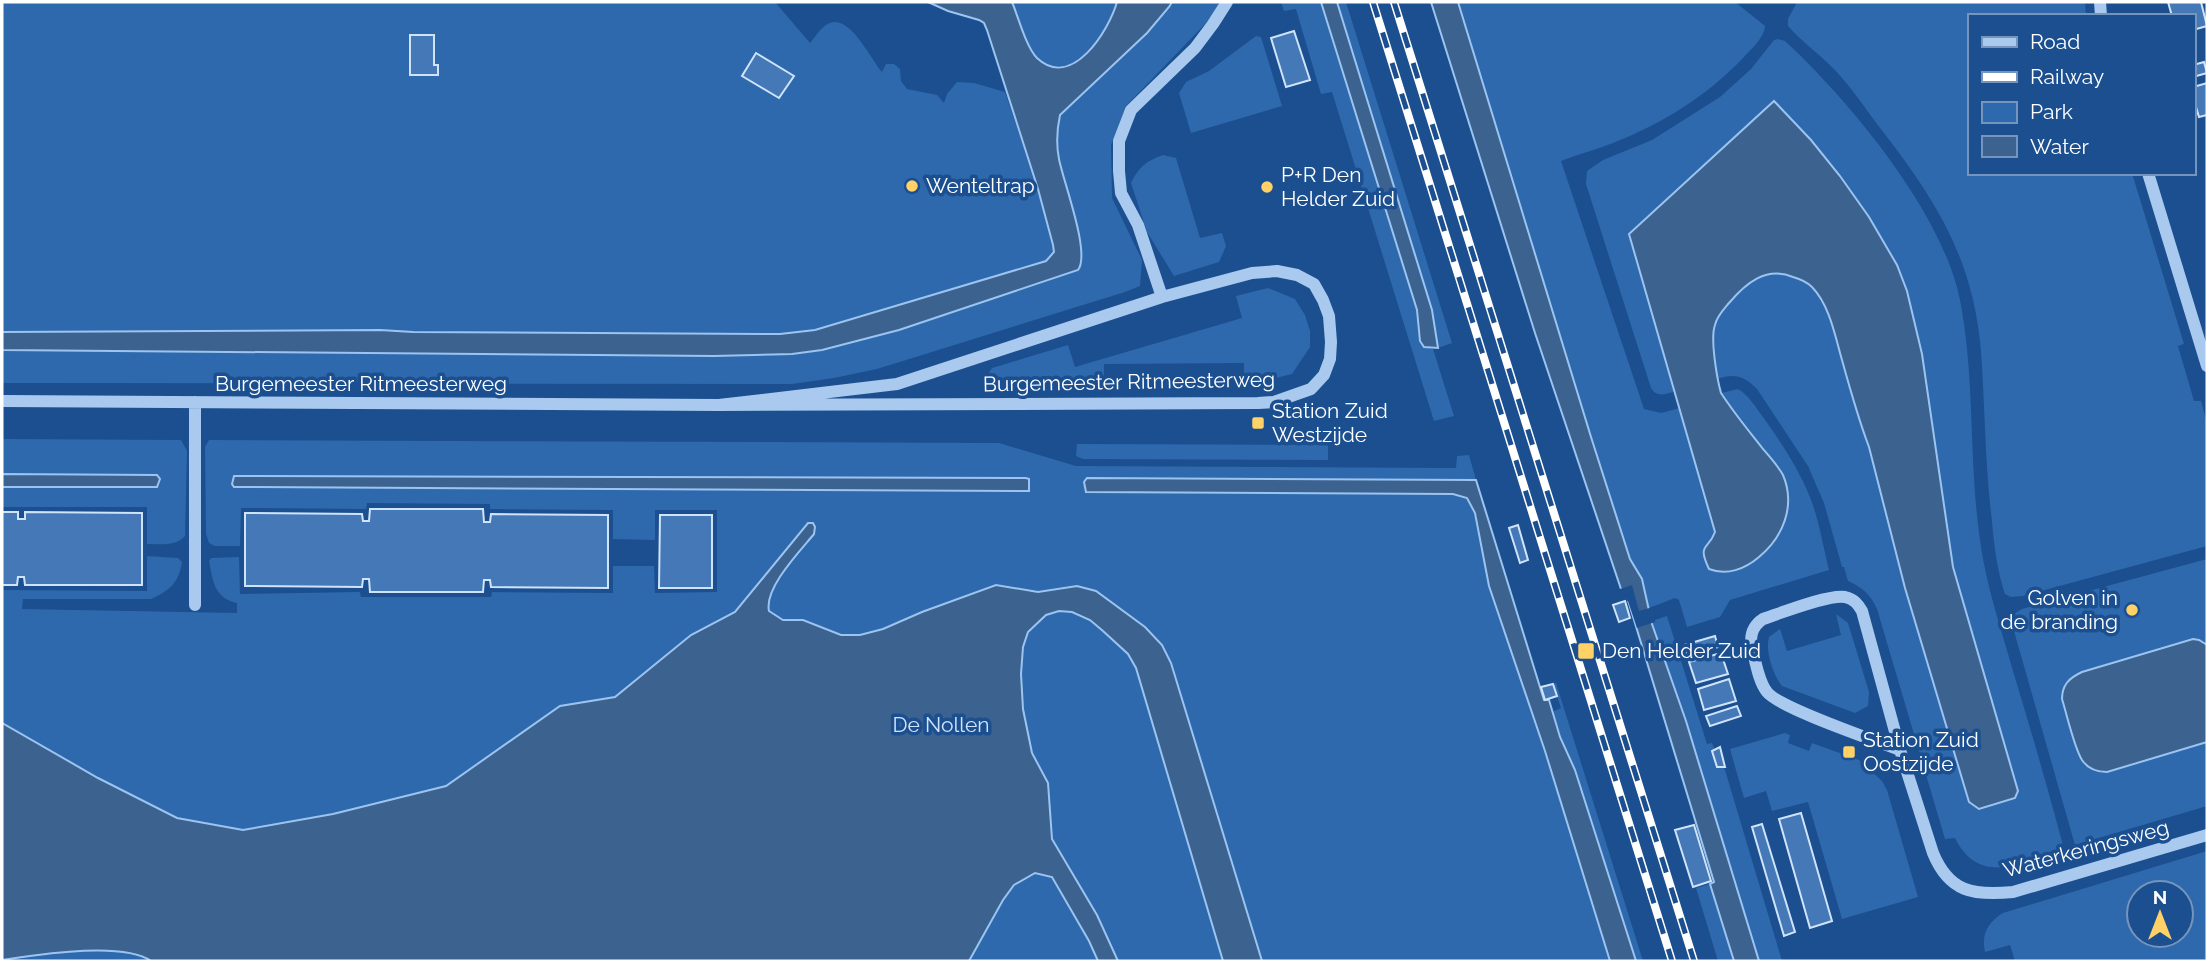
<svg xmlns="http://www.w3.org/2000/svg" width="2209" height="963" font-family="Raleway,sans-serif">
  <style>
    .green { fill: #2e69ad; fill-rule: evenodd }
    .water { fill: #3c6290; stroke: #9cc4f0; stroke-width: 2 }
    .pier { fill: #1b4f8f }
    .building { fill: #4478b7; stroke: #cfe3fa; stroke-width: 2 }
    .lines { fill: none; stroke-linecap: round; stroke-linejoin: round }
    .minor { stroke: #a9c9ee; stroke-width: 12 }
    .rail-casing { stroke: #fff; stroke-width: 8 }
    .rail { stroke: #1b4f8f; stroke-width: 5; stroke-dasharray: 16; stroke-linecap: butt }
    .poi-dot { fill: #ffd166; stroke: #1b4f8f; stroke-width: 2.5 }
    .labels { text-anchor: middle; stroke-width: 7; stroke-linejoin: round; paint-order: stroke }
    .poi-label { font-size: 21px; fill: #fff; stroke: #1b4f8f; text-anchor: start }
    .street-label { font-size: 21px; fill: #fff; stroke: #1b4f8f }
    .park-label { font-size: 21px; fill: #cfe3fa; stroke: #1b4f8f }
  </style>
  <rect width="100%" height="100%" fill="#1b4f8f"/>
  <path class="green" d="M 2,2 L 775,2 L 810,43 C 815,37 820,29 826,25 C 848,9 871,60 882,72 L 886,64 L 894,64 L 900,69 L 901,81 L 907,89 L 937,95 L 944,103 L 947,94 L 957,82 L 974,83 L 1005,92 L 1038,189 L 1054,252 L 1047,261 L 815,330 L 780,334 L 413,332 L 380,330 L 2,332 Z
    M 1012,2 L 1117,2 C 1109,30 1072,91 1037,58 C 1026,47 1018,16 1012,2 Z
    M 1172,2 L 1220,2 L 1209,20 L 1126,106 L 1111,145 L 1112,198 L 1142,260 L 1140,286 L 1125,292 L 877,369 L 834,378 L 792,384 L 2,383 L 2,350 L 757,356 C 826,353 891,333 956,312 C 997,298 1038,285 1078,270 L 1082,249 L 1059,159 L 1057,128 L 1060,115 L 1147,33 L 1169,7 Z
    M 1281,2 L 1321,2 L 1417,310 L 1420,341 L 1424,347 L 1433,349 L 1454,416 L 1434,421 L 1332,92 L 1321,94 L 1296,9 L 1284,11 Z
    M 1337,2 L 1346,2 L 1452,343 L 1438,348 L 1432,310 Z
    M 1458,2 L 1735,2 L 1765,26 C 1764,38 1752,48 1744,57 C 1707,96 1662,124 1613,143 C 1596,150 1578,154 1561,161 L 1644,409 L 1661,413 L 1680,408 L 1715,532 L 1703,551 L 1741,568 L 1763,554 L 1788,499 L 1786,485 L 1782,472 L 1721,393 L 1738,389 C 1749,395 1756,408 1763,417 C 1781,442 1798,468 1810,497 C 1819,520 1823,546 1829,570 L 1730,600 L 1720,617 L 1687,627 L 1679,600 L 1675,598 L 1649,608 L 1642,579 L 1630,559 L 1591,437 Z
    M 1797,2 L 2085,2 L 2086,16 L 1969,16 L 1969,173 L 2132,173 L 2184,344 L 2178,346 L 2194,401 L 2201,401 L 2207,423 L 2207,546 L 2023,596 L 2011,597 L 2005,594 C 1997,570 1994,546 1992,521 C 1985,465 1985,408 1981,351 C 1973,258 1936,200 1880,128 C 1865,108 1851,87 1834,69 C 1819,54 1801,41 1788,26 L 1788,19 Z
    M 1256,36 L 1261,37 L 1282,106 L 1191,133 L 1179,93 L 1186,82 L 1209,71 Z
    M 1778,39 L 1785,41 C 1849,100 1943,213 1960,300 C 1977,387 1967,477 1984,564 C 1991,600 2003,635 2013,671 C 2031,730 2048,789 2064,849 C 2023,862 1980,888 1955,838 L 1945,839 L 1877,609 C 1870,594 1863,588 1848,581 L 1844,567 L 1842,567 L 1824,503 L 1808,466 L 1757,389 C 1744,376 1735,373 1717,379 L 1713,328 L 1717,318 L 1741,289 L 1752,280 L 1765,275 L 1775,273 L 1795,277 L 1812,287 L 1829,315 L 1860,423 L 1869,447 L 1905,588 L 1969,802 L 1979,809 L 2015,798 L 2018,791 L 1953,567 L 1922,354 L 1907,291 L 1897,265 L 1869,217 L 1840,176 L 1811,140 L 1774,102 L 1629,234 L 1676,391 C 1666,394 1657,398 1651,388 L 1586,184 L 1587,171 L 1603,160 L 1652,140 L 1720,97 L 1751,69 L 1774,40 Z
    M 1163,155 L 1176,158 L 1200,238 L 1222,233 L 1226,246 L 1219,262 L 1174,276 L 1147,232 L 1131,183 C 1139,167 1146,161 1163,155 Z
    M 1268,288 L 1295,299 L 1305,315 L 1310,331 L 1310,347 L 1292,374 L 1244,386 L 1244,363 L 1104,364 L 1104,386 L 992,385 L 987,376 L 992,368 L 1068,345 L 1075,367 L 1242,318 L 1236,296 Z
    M 2,439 L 181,440 L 187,451 L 185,536 C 175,547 161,544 147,544 L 147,507 L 2,507 L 2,487 L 157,487 L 2,474 Z
    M 209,440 L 999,443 L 1076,466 L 1456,468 L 1457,456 L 1469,455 L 1476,480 L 1423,482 L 1467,498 L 1475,513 L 1489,586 L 1545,751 L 1610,961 L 2,961 L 2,590 L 147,591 L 147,556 L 178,558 L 182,562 C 179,583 169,591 151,599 L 23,599 L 22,609 L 237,613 L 237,603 C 214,598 213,581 209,561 L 211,558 L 239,557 L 240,594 L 360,592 L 361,597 L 491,597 L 492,592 L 613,593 L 613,566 L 654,566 L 655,593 L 717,592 L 717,510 L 655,510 L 655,540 L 613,539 L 613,510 L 490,509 L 490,504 L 367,503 L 366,509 L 241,508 L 240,546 L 215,546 L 209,543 L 206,534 L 205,447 ZM 235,476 L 1026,478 L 1029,480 L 1029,490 L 235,487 L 232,484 Z
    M 1077,444 L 1328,445 L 1328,460 L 1083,459 L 1076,456 Z
    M 2207,559 L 2207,645 L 2193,639 L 2082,672 C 2069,678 2062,685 2062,699 C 2070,724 2075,772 2107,772 L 2207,742 L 2207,806 L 2075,845 L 2012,624 L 2014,614 L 2022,609 Z
    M 1836,614 L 1848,623 L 1869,692 L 1868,706 L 1855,713 L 1782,686 C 1773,675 1765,651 1769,637 L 1780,629 L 1787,651 L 1841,635 Z
    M 1667,616 L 1707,744 L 1712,743 L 1715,750 L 1712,752 L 1717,766 L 1723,767 L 1725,770 L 1782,961 L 1759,961 L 1686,721 L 1652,624 L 1652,621 Z
    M 1556,683 L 1643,961 L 1636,961 L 1575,770 L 1560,737 L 1552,712 L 1561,708 L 1553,684 Z
    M 1785,733 L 1790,735 L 1788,743 L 1809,751 L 1812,743 L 1859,760 L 1882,781 L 1887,790 L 1918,897 L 1842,919 L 1808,802 L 1772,811 L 1766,791 L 1744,798 L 1730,749 Z
    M 2207,851 L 2207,961 L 2015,961 L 2010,945 L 1985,952 C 1981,934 1988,922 2003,913 ZM 2139,893 L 2181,893 L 2181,935 L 2139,935 Z
    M 1710,884 L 1734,961 L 1718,961 L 1696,888 Z"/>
  <path class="water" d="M 928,2 L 1012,2 C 1018,16 1026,47 1037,58 C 1072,91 1109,30 1117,2 L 1172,2 L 1169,7 L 1147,33 L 1060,115 C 1057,129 1056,144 1059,159 C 1063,181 1091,253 1078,270 L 899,330 L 822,350 L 792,354 L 714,356 L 2,350 L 2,332 L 380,330 L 413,332 L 780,334 L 815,330 L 1046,261 L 1054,252 L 1053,245 L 1038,189 L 987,30 L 984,23 L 979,20 L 948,11 Z
    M 1321,2 L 1337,2 L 1432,310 L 1438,348 L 1424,347 L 1420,341 L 1417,310 Z
    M 1431,2 L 1458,2 L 1591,437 L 1630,559 L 1642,579 L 1652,624 L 1686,721 L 1759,961 L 1734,961 L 1710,884 L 1714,882 L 1627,597 L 1621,589 L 1535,333 Z
    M 1774,101 L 1811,140 L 1840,176 L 1869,217 L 1897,265 L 1907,291 L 1922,354 L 1953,567 L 2018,791 L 2015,798 L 1979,809 L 1969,802 L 1905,588 L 1869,447 C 1858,418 1850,389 1842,360 C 1835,336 1830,306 1812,287 C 1807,282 1800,279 1793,277 C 1766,266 1746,283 1729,303 C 1724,309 1717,316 1715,325 C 1710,338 1717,379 1721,393 C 1734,413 1749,431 1763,449 C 1770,457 1778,466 1783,475 C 1796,506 1783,537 1759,557 C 1745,569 1727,576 1709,569 C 1697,543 1708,551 1715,532 L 1629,234 Z
    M 2,474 L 157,475 L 160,479 L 157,487 L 2,487 Z
    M 234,476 L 1026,478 L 1029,479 L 1029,491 L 234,487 L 232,484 Z
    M 1087,478 L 1476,480 L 1544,700 L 1549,700 L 1560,737 L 1575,770 L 1636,961 L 1610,961 L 1545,751 L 1489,586 L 1475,513 L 1467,498 L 1453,494 L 1086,492 L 1084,482 Z
    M 808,523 L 813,523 L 815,527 L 814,534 C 800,551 764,588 769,611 L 783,620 L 803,620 L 841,635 L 860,635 L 883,629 L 922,612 L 996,585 L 1038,592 L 1077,586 L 1096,591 L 1145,627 L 1162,645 L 1171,663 L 1262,961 L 1223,961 L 1136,668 L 1128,654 L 1103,631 L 1090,620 L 1072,612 L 1059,611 L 1046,615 L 1028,632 L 1023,647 L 1021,674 L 1023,709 L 1032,753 L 1048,783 L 1052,839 L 1097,915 L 1118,961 L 1098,961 L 1089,941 L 1052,877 L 1035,873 L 1014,885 L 1003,900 L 969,961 L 151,961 C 122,941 37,955 2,960 L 2,723 L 98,778 L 177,818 L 243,830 L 333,814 L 446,786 L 560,706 L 615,697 L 691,635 L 735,612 Z
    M 2193,639 L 2199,640 L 2207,645 L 2207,742 L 2107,772 C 2097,772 2088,769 2082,760 C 2074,747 2067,715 2062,699 C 2062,685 2069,678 2082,672 Z"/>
  <path class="pier" d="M 1632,585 L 1639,611 L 1653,607 L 1655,622 L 1637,628 L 1628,601 L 1621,599 L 1617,590 Z"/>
  <path class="building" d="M 2168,2 L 2201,2 L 2207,26 L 2193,30 L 2193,16 L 2172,16 Z
    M 1294,31 L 1310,80 L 1286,87 L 1271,38 Z
    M 410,35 L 434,35 L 434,65 L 438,65 L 438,75 L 410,75 Z
    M 756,53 L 794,76 L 779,98 L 742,76 Z
    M 2204,62 L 2207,73 L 2193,77 L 2193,65 Z
    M 2207,83 L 2207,115 L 2199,117 L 2193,97 L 2193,87 Z
    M 370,509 L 483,509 L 484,522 L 490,522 L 491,514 L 608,515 L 608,588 L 491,587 L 490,580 L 484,580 L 483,592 L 370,592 L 369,579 L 363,579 L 362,587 L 245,586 L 245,513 L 362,514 L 363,521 L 369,521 Z
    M 2,512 L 18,512 L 18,519 L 25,519 L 25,512 L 142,513 L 142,585 L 25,585 L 24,577 L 18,577 L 17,585 L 2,585 Z
    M 660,515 L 712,515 L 712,588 L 659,588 Z
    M 1518,525 L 1528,560 L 1520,563 L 1509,528 Z
    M 1625,601 L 1630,618 L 1619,622 L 1613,605 Z
    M 1715,636 L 1718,647 L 1687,656 L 1684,645 Z
    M 1721,653 L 1728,674 L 1696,683 L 1689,662 Z
    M 1729,679 L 1736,701 L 1704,710 L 1698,689 Z
    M 1553,684 L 1557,696 L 1545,700 L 1541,687 Z
    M 1737,706 L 1741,716 L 1710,726 L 1706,716 Z
    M 1720,747 L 1725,767 L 1717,767 L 1712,751 Z
    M 1801,813 L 1832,921 L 1810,928 L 1779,819 Z
    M 1762,824 L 1795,932 L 1784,936 L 1752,827 Z
    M 1694,825 L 1711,881 L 1693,887 L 1675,830 Z"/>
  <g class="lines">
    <path class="minor" d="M 2100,2 L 2101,16
      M 2148,173 L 2207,366
      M 1162,297 L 1138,225 L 1121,193 L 1119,171 L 1119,141 L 1131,110 L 1195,48 L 1213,24 L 1227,2
      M 2,401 L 719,405 L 1258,403 L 1274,402 L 1311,389 L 1324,375 L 1330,359 L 1331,342 L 1329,316 L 1323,300 L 1314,284 L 1297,275 L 1277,271 L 1252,273 L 1162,297 L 897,384 L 719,405
      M 195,402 L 195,605
      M 1900,750 C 1877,741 1779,708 1767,692 C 1759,682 1756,664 1753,652 C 1749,638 1751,627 1763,619 C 1781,613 1829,594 1845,597 C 1854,599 1858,604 1862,611 L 1900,750 L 1933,853 C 1949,892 1973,896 2013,892 L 2207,835"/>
    <g class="rail-casing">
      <path id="rail" d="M 1373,2 L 1672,961
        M 1394,2 L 1694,961"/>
    </g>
    <use href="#rail" class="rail"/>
  </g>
  <g class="poi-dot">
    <circle cx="912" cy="186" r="7"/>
    <circle cx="1267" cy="187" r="7"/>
    <rect x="1251" y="416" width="14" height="14" rx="3.5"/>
    <circle cx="2132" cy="610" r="7"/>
    <rect x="1577" y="642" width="18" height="18" rx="3.5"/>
    <rect x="1842" y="745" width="14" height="14" rx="3.5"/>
  </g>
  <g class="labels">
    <g class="poi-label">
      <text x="1281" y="182">P+R Den<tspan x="1281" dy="24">Helder Zuid</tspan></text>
      <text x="926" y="193">Wenteltrap</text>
      <text x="1272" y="418">Station Zuid<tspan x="1272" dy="24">Westzijde</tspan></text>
      <text x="2118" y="605" text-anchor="end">Golven in<tspan x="2118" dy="24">de branding</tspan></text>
      <text x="1602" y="658">Den Helder Zuid</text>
      <text x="1863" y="747">Station Zuid<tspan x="1863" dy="24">Oostzijde</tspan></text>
    </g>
    <g class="street-label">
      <text transform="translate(1129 382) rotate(-1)" y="7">Burgemeester Ritmeesterweg</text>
      <text x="361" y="391">Burgemeester Ritmeesterweg</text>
      <text transform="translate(2086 849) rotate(-15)" y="7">Waterkeringsweg</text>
    </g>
    <g class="park-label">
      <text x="941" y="732">De Nollen</text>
    </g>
  </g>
  <rect width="2209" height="963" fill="none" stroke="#ffffff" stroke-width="7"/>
  <rect x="1968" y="14" width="228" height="161" fill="#1b4f8f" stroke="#7695bc" stroke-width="2"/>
  <rect x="1982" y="37" width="35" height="10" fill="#a9c9ee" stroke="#7695bc" stroke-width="2"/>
  <text x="2030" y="49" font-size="21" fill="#ffffff">Road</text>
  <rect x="1982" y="72" width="35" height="10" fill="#ffffff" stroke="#7695bc" stroke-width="2"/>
  <text x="2030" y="84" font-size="21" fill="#ffffff">Railway</text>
  <rect x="1982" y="102" width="35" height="21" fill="#2e69ad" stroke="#7695bc" stroke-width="2"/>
  <text x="2030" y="119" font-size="21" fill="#ffffff">Park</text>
  <rect x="1982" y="136" width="35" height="21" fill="#3c6290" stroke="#7695bc" stroke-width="2"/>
  <text x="2030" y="154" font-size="21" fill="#ffffff">Water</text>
  <g transform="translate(2160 914)"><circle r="33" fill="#1b4f8f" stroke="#7695bc" stroke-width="2"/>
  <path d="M0-5L12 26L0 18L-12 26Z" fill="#ffd166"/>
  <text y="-10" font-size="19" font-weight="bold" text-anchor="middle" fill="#ffffff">N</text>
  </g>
</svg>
